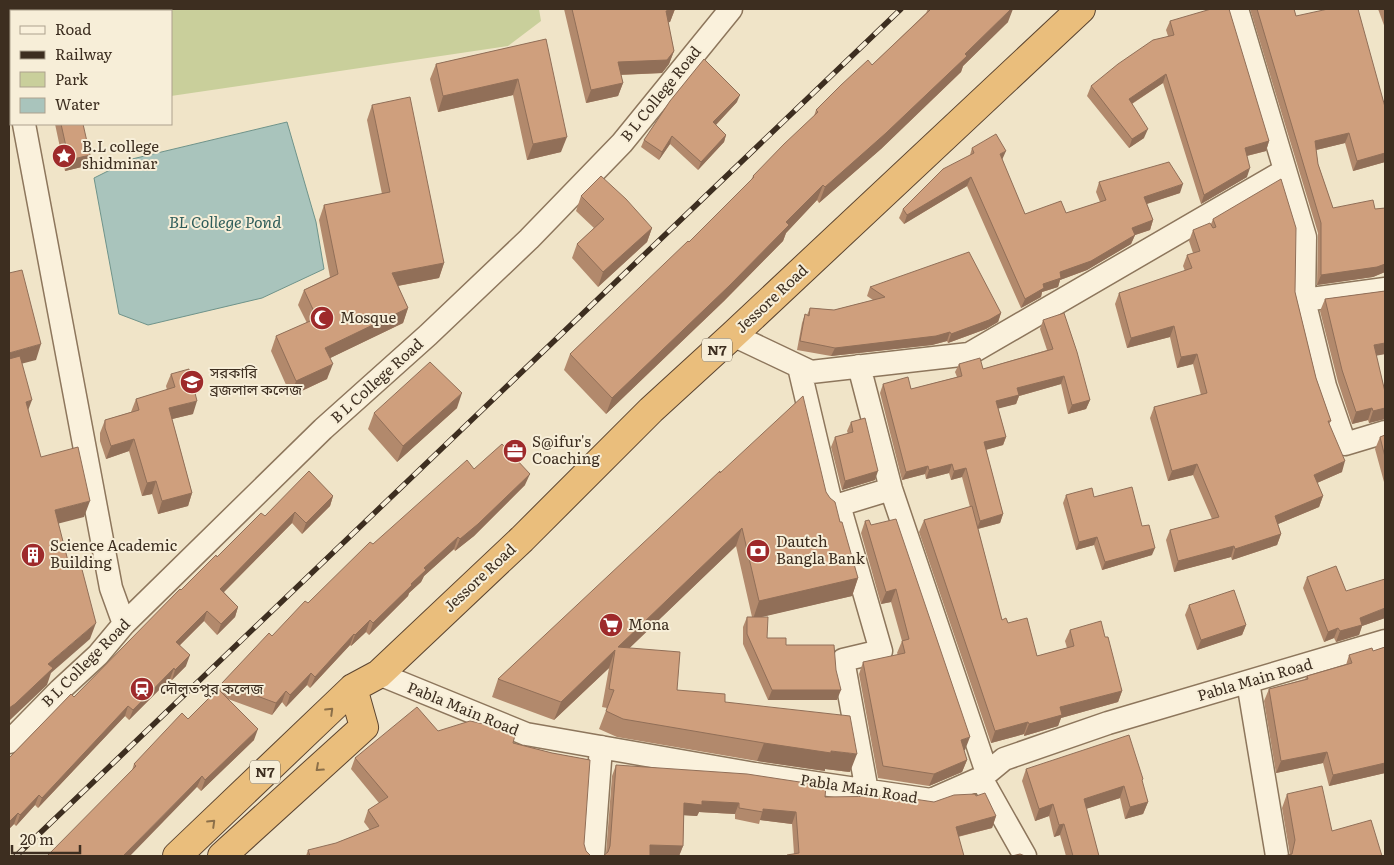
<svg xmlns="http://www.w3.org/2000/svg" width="1394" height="865" font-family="Literata,'Noto Sans Bengali',serif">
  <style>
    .green { fill: #c9cf9b }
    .water { fill: #a9c4bc; stroke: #6f938a }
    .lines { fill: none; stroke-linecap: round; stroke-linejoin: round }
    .minor-casing { stroke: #8d765c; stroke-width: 25 }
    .trunk-casing { stroke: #5b4430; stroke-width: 30 }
    .minor { stroke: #faf1dc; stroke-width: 22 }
    .trunk { stroke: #eabe7c; stroke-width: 28 }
    .rail-casing { stroke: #3d2e20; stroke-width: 5.5 }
    .rail { stroke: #f7eed8; stroke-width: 4; stroke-dasharray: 11; stroke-linecap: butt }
    .wall { fill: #b2896c }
    .shaded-wall { fill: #916f58 }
    .building { fill: #cf9f7d; stroke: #916f58 }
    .oneway { stroke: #8b6f49 }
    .labels { text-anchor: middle; stroke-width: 4; stroke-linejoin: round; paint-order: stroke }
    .shield { fill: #f7eed8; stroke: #756857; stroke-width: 1 }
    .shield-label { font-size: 14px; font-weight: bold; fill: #3d2e20 }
    .street-label { font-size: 15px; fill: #3d2e20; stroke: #f7eed8 }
    .poi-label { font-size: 15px; fill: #3d2e20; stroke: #f7eed8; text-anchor: start }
    .water-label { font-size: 16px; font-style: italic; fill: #2f5d5a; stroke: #f7eed8 }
  </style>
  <rect width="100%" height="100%" fill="#f0e4c8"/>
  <path class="green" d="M 34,9 L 539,9 L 541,21 L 508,46 L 171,96 L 171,11 L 34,11 Z"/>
  <path class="water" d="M 287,122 L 316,222 L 324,269 L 262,298 L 148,325 L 119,314 L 94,178 L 132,159 Z"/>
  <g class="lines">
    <g class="minor-casing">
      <path id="minor" d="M 1237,9 L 1305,237 L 1304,300 L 1325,386 L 1345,444 L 1385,432
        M 9,42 L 11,56
        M 24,124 L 111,588 L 124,624
        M 1304,300 L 1385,289
        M 733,335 L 811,372 L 969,354 L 1284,171
        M 859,366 L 891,489 L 987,773
        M 799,367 L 832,507 L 891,489
        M 839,505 L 881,651 L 843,660 L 867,791
        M 379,674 L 526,734 L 755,774 L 931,800 L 981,778 L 1004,759 L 1108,723 L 1385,641
        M 1248,682 L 1277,856
        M 9,742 L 60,690 L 98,655 L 124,624 L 323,429 L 428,335 L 529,239 L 622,143 L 731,9
        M 981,778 L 1025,856
        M 593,856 L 601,747"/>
    </g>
    <g class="trunk-casing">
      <path id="trunk" d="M 177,856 L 353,688 L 379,674 L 522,539 L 651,410 L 733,335 L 1081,9
        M 222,856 L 364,727 L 353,688"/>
    </g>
    <use href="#minor" class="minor"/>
    <use href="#trunk" class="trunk"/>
    <g class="rail-casing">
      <path id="rail" d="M 16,856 L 901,9"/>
    </g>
    <use href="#rail" class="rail"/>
  </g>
  <path class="wall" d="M 564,9 L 675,9 L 670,22 L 668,22 L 674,51 L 669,64 L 662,73 L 621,75 L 623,83 L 618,96 L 586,103 Z
    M 928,9 L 1008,22 L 963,66 L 961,72 L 881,149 L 819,203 L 817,200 L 786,233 L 783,241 L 724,301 L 606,414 L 564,370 L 570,354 L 689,242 L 751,180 L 753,176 L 814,116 L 816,110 L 872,65 L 926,13 Z
    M 1250,9 L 1294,9 L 1296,16 L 1385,107 L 1385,162 L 1353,171 L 1345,143 L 1316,150 L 1318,164 L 1333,208 L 1375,209 L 1385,208 L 1385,272 L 1373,277 L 1317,285 L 1318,233 Z
    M 1378,9 L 1385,9 L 1385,28 Z
    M 1170,21 L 1269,141 L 1266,151 L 1247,156 L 1247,177 L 1201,204 L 1163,83 L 1132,104 L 1144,138 L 1129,148 L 1087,96 L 1091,86 L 1168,36 L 1166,30 Z
    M 546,39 L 561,152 L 527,160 L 513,95 L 438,112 L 430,79 L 436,64 Z
    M 737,102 L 716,125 L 726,135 L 724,142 L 698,170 L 670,144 L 659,160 L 641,147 L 644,140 Z
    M 372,105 L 444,263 L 439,278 L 398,286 L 408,308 L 403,323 L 330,358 L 327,379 L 291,396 L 271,351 L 276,336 L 307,323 L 298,305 L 304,290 L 330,277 L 319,220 L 324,205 L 382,194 L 367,120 Z
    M 55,124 L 83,124 L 86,166 L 65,171 Z
    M 972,148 L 1002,160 L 1025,214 L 1066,213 L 1100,202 L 1096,192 L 1099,182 L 1180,193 L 1147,204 L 1153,220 L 1150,230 L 1135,235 L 1131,244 L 1087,270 L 1060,280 L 1058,287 L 1042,292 L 1041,297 L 1021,308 L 967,186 L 904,224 L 899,218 L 903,209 L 970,155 Z
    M 581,196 L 652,228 L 647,242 L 598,287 L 572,258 L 577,244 L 594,228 L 576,211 Z
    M 1213,219 L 1295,292 L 1316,378 L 1331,421 L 1329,424 L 1342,472 L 1317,483 L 1323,496 L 1319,507 L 1278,524 L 1281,534 L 1277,545 L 1232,560 L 1231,557 L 1174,572 L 1166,540 L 1170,530 L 1212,519 L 1193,475 L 1168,481 L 1150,418 L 1154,407 L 1201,395 L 1193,364 L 1177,368 L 1170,337 L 1127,348 L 1115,304 L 1119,293 L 1185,271 L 1183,266 L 1187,255 L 1193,253 L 1189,241 L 1193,230 L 1211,224 Z
    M 870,287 L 1001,313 L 998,322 L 986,329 L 948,343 L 947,341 L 932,345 L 831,356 L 797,350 L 802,323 L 805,314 L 807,315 L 810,308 L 834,310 L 873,300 L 867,296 Z
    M 1385,291 L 1385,354 L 1376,355 L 1385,392 L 1385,419 L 1369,423 L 1368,420 L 1352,424 L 1338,382 L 1320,311 L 1325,299 Z
    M 1043,320 L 1090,400 L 1086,409 L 1068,414 L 1061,384 L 1019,396 L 1016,404 L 998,408 L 1006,437 L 1003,445 L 986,450 L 1003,514 L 1000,523 L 978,529 L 1002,620 L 1008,623 L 1037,656 L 1067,648 L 1065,641 L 1070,630 L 1105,637 L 1122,691 L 1118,702 L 1061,718 L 1058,726 L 1024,736 L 1024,734 L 991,743 L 919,532 L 924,520 L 970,507 L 962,477 L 951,480 L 949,473 L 926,479 L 925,474 L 902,480 L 880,393 L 883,384 L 911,389 L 957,377 L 955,372 L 959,364 L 983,369 L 1047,350 L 1040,329 Z
    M 171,374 L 193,414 L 172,419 L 192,493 L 188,506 L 158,514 L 152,494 L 142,496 L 129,451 L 106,459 L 100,441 L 100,433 L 105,420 L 131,412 L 136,399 L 167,390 L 166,386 Z
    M 457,408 L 397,462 L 368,429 L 374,413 Z
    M 851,422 L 875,480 L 842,490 L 831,447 L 835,437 L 848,434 L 847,431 Z
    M 1385,435 L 1385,482 L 1384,482 L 1375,449 L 1380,437 Z
    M 474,469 L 525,485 L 474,536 L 455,551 L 454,549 L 424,576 L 421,582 L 409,593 L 408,596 L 369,635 L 366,632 L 351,646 L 350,645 L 310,688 L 307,685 L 286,707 L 282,702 L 272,715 L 228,699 L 254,740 L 201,791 L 197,787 L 132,770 L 134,764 L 188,719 L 219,690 L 222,683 L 373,544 Z
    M 720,473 L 826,492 L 840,522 L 858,578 L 852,596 L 760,617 L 767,638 L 786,645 L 837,700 L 768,700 L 743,644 L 743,627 L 747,617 L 752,617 L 736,546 L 629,648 L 677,690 L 725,702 L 850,772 L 825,769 L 825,771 L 757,761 L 617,737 L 599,729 L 607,708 L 602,707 L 609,668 L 554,720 L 492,697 L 498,679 Z
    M 1066,495 L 1094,497 L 1142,526 L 1152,555 L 1102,570 L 1094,545 L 1076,550 L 1063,503 Z
    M 333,496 L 330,506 L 302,534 L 292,523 L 224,592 L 238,607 L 235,617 L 217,635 L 204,621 L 180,645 L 186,666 L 172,680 L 170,679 L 129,720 L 125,716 L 38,808 L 35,805 L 16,826 L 14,824 L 9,829 L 9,758 L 74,697 L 181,590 L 217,557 L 265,516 Z
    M 865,521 L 871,525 L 965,750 L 964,750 L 967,760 L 962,772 L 929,786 L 878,778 L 859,674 L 863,662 L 898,655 L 897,653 L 902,641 L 891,602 L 881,604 L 861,533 Z
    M 1307,577 L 1346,591 L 1385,618 L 1362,626 L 1359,635 L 1336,642 L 1334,638 L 1324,642 L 1303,588 Z
    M 1189,605 L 1246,625 L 1242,635 L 1197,650 L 1185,615 Z
    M 1385,647 L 1385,773 L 1329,786 L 1323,763 L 1276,773 L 1264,701 L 1269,689 L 1305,679 L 1307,676 L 1346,665 L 1349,655 L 1373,651 Z
    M 438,731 L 513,743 L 552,753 L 590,760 L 336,843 L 370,830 L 364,822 L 368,810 L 379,803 L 351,769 L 355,758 Z
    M 616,765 L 825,797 L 934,802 L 976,796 L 996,816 L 992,828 L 958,837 L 964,856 L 786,856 L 787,855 L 794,854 L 792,824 L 760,820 L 759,824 L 735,819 L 735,814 L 699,812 L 697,816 L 684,815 L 683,846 L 679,856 L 650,856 L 606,853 L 612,776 Z
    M 1026,769 L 1142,782 L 1148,802 L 1143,814 L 1125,819 L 1120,798 L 1086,809 L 1099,856 L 1066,856 L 1060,835 L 1054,837 L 1049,816 L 1035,821 L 1022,781 Z
    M 1287,794 L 1332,831 L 1382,856 L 1290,855 L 1282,808 Z
    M 308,850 L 310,856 L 306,856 Z"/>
  <path class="shaded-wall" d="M 675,9 L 670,22 L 661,24 L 666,11 Z
    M 1011,9 L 1013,9 L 1008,22 L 963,66 L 961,72 L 881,149 L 819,203 L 825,187 L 965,54 Z
    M 674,51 L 669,64 L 662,73 L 613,75 L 618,62 Z
    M 1166,74 L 1163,83 L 1125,108 L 1129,99 Z
    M 518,79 L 513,95 L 438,112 L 443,96 Z
    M 623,83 L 618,96 L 586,103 L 591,90 Z
    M 740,95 L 737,102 L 711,130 L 713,122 Z
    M 1148,129 L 1144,138 L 1129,148 L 1132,139 Z
    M 1349,133 L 1345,143 L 1312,151 L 1315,141 Z
    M 726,135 L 724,142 L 698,170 L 701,162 Z
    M 672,136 L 670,144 L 659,160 L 662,152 Z
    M 567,137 L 561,152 L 527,160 L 533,144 Z
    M 1269,141 L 1266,151 L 1242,157 L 1245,148 Z
    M 1006,151 L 1002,160 L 1000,154 Z
    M 1385,153 L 1385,162 L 1353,171 L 1357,161 Z
    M 90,155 L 86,166 L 65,171 L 69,160 Z
    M 1250,168 L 1247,177 L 1201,204 L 1204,195 Z
    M 971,177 L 967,186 L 904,224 L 907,215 Z
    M 1183,184 L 1180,193 L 1140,206 L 1144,197 Z
    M 823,185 L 817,200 L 786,233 L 783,241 L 724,301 L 606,414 L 612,398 Z
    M 1153,220 L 1150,230 L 1135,235 L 1131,244 L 1087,270 L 1060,280 L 1058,287 L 1042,292 L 1041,297 L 1021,308 L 1025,299 L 1043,284 L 1060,272 L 1132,228 Z
    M 652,228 L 647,242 L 598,287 L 603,272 Z
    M 444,263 L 439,278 L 386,288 L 392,273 Z
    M 1385,264 L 1385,272 L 1373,277 L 1317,285 L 1321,275 Z
    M 408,308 L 403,323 L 320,363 L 325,348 Z
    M 1001,313 L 998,322 L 986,329 L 948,343 L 951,334 Z
    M 1174,326 L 1170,337 L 1127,348 L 1131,338 Z
    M 950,332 L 947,341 L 932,345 L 831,356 L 835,348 Z
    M 1385,343 L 1385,354 L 1370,357 L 1374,345 Z
    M 41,344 L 36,360 L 9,367 L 9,353 Z
    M 1197,354 L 1193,364 L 1177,368 L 1181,357 Z
    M 333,364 L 327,379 L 291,396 L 296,381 Z
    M 1064,376 L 1061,384 L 1019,396 L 1016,404 L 993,410 L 996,401 L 1017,388 Z
    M 462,393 L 457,408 L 397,462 L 403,446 Z
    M 32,400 L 26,416 L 26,402 Z
    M 1090,400 L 1086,409 L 1068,414 L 1072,405 Z
    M 197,401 L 193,414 L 164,421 L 169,408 Z
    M 1372,408 L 1368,420 L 1352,424 L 1356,412 Z
    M 1385,408 L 1385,419 L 1369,423 L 1373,411 Z
    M 1006,437 L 1003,445 L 981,451 L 984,442 Z
    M 134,439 L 129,451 L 106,459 L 111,446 Z
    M 1345,461 L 1342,472 L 1310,486 L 1314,475 Z
    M 952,464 L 949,473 L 926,479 L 929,470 Z
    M 1197,464 L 1193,475 L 1168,481 L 1172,471 Z
    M 928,466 L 925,474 L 902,480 L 906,472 Z
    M 966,468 L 962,477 L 951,480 L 954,471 Z
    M 878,471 L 875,480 L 842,490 L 845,481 Z
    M 530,474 L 525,485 L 474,536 L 455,551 L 460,539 Z
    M 156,481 L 152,494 L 142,496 L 147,483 Z
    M 192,493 L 188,506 L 158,514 L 162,501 Z
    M 333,496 L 330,506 L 302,534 L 306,523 Z
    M 1323,496 L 1319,507 L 1271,527 L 1275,516 Z
    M 90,501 L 84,517 L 49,526 L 55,510 Z
    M 295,512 L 292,523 L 217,599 L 220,589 Z
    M 1003,514 L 1000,523 L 977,529 L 980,521 Z
    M 742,528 L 736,546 L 613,664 L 618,647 Z
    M 1281,534 L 1277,545 L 1232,560 L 1235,549 Z
    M 458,537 L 454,549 L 424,576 L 421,582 L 409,593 L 408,596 L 369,635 L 373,623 L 411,584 L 424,568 Z
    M 1097,537 L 1094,545 L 1076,550 L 1079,542 Z
    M 1234,546 L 1231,557 L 1174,572 L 1178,561 Z
    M 1155,548 L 1152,555 L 1102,570 L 1105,562 Z
    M 858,578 L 852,596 L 753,619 L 759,601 Z
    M 896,589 L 891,602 L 881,604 L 886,592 Z
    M 238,607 L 235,617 L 217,635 L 221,624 Z
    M 1385,608 L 1385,618 L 1362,626 L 1359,635 L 1336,642 L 1340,631 L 1360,618 Z
    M 207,611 L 204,621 L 173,652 L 176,642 Z
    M 370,620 L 366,632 L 351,646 L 355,635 Z
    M 96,623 L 90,639 L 51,673 L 47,685 L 9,721 L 9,708 L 48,664 Z
    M 1246,625 L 1242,635 L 1197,650 L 1201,640 Z
    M 1338,628 L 1334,638 L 1324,642 L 1328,632 Z
    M 354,634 L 350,645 L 310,688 L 315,677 Z
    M 615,650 L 609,668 L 554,720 L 561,702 Z
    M 190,655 L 186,666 L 172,680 L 175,670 Z
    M 174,668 L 170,679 L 129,720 L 133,710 Z
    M 311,673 L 307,685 L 286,707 L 290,695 Z
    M 772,690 L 841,690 L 837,700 L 768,700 Z
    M 286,691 L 282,702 L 272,715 L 276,703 Z
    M 1122,691 L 1118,702 L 1061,718 L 1058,726 L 1024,736 L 1029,724 L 1060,707 Z
    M 128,706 L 125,716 L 38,808 L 42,798 Z
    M 1028,722 L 1024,734 L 991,743 L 995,731 Z
    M 258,729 L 254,740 L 201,791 L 205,780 Z
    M 970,737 L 965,750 L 957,752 L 961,740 Z
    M 764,743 L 857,754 L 850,772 L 825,769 L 825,771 L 757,761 Z
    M 1327,752 L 1323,763 L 1276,773 L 1281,761 Z
    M 967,760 L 962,772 L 929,786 L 934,774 Z
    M 1385,763 L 1385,773 L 1329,786 L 1333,775 Z
    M 202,776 L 197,787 L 130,856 L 123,856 Z
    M 1124,786 L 1120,798 L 1079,811 L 1084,799 Z
    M 39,795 L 35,805 L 16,826 L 20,815 Z
    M 702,801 L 739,803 L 735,814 L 699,812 L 697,816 L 680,815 L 684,803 Z
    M 1148,802 L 1143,814 L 1125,819 L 1130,807 Z
    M 1053,804 L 1049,816 L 1035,821 L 1039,809 Z
    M 763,809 L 796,812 L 792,824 L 760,820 Z
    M 18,813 L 14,824 L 9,829 L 9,822 Z
    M 996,816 L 992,828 L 952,838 L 956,827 Z
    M 1064,824 L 1060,835 L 1054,837 L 1059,825 Z
    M 650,845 L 683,846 L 679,856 L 646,856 Z"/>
  <path class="building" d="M 572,9 L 674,9 L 666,11 L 674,51 L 667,60 L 618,62 L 623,83 L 591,90 Z
    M 929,9 L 1011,9 L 965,54 L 967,56 L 886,133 L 825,187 L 823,185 L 786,222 L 789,225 L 730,285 L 612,398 L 570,354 L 688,241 L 689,242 L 754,177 L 753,176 L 784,144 L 818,112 L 816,110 L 841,85 L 868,60 L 872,65 L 930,10 Z
    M 1211,9 L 1229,9 L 1269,141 L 1245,148 L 1250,168 L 1204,195 L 1166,74 L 1129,99 L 1148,129 L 1132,139 L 1091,86 L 1118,64 L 1153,40 L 1174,35 L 1170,21 Z
    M 1257,9 L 1294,9 L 1296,16 L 1328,9 L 1358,9 L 1385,107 L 1385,153 L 1357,161 L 1349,133 L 1315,141 L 1318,164 L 1333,208 L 1373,200 L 1375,209 L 1385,208 L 1385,264 L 1377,267 L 1321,275 L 1321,223 Z
    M 546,39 L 567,137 L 533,144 L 518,79 L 443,96 L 436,64 Z
    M 704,59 L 740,95 L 713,122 L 726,135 L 701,162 L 672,136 L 662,152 L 644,140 L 670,101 Z
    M 410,97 L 444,263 L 392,273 L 408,308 L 325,348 L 333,364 L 296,381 L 276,336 L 317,318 L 304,290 L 338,274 L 324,205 L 390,192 L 372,105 Z
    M 61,124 L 83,124 L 90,155 L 69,160 Z
    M 996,134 L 1006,151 L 1000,154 L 1025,214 L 1061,201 L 1066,213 L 1106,200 L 1099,182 L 1169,162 L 1183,184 L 1144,197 L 1153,220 L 1132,228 L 1135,235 L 1091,261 L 1060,272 L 1061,278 L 1043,284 L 1044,288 L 1025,299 L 971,177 L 907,215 L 903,209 L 943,169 L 974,153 L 972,148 Z
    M 601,176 L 626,199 L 652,228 L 603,272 L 577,244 L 604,219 L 581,196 Z
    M 1281,179 L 1296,228 L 1295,292 L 1316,378 L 1331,421 L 1328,421 L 1345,461 L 1314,475 L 1323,496 L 1275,516 L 1281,534 L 1235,549 L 1234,546 L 1178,561 L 1170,530 L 1219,517 L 1197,464 L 1172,471 L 1154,407 L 1207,393 L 1197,354 L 1181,357 L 1174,326 L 1131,338 L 1119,293 L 1192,268 L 1187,255 L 1200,251 L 1193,230 L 1210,223 L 1213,228 L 1216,227 L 1213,219 Z
    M 969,252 L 1001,313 L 989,320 L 951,334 L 950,332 L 936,336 L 835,348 L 800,341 L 805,314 L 809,316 L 810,308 L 834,310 L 885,297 L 870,287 Z
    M 22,270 L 41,344 L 9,353 L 9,273 Z
    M 1385,291 L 1385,343 L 1374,345 L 1385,392 L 1385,408 L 1373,411 L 1372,408 L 1356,412 L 1342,370 L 1325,299 Z
    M 1064,313 L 1077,352 L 1090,400 L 1072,405 L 1064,376 L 1017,388 L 1019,395 L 996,401 L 1006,437 L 984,442 L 1003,514 L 980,521 L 966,468 L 954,471 L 952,464 L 929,470 L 928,466 L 906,472 L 883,384 L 908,377 L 911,389 L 962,376 L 959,364 L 980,358 L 983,369 L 1053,349 L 1043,320 Z
    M 20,356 L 32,400 L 26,402 L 41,457 L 78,447 L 90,501 L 55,510 L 68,561 L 79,558 L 96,623 L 48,664 L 53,668 L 15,704 L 9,708 L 9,359 Z
    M 430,362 L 462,393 L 403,446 L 374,413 Z
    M 189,369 L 197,401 L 169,408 L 192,493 L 162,501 L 156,481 L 147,483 L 134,439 L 111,446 L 105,428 L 105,420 L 139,410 L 136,399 L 175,387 L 171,374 Z
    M 803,396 L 826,492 L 830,498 L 835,502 L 840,522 L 842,522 L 858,578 L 759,601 L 742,528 L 618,647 L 680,652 L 677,690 L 725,694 L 725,702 L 850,716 L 857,754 L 831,751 L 831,753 L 764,743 L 623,719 L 606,711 L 614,690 L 609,689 L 615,650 L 561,702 L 498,679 L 720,471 L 720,473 Z
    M 865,418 L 878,471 L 845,481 L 835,437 L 853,432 L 851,422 Z
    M 1385,435 L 1385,457 L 1380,437 Z
    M 502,444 L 530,474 L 478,524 L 460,539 L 458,537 L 424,568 L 426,570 L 411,584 L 412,585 L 373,623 L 370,620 L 355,635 L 354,634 L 315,677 L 311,673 L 290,695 L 286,691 L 276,703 L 222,683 L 269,633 L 272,636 L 305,601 L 308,603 L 370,542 L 373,544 L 467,460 L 474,469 Z
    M 309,471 L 333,496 L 306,523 L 295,512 L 220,589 L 238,607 L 221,624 L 207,611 L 176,642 L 190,655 L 175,670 L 174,668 L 133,710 L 128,706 L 42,798 L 39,795 L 20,815 L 18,813 L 9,822 L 9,758 L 71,694 L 74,697 L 180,589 L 181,590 L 216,555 L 217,557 L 261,513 L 265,516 Z
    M 1132,487 L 1142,526 L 1149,525 L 1155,548 L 1105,562 L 1097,537 L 1079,542 L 1066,495 L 1092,488 L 1094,497 Z
    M 972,506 L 1002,620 L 1006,618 L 1008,623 L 1027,618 L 1037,656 L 1074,646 L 1070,630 L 1101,621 L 1105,637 L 1108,637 L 1122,691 L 1060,707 L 1062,715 L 1029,724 L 1028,722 L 995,731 L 924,520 Z
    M 896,519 L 970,737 L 961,740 L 967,760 L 934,774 L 883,766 L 863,662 L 905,653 L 902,641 L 909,639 L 896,589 L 886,592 L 865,521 L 869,520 L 871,525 Z
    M 1336,566 L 1346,591 L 1385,579 L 1385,608 L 1360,618 L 1362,625 L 1340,631 L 1338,628 L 1328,632 L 1307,577 Z
    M 1234,590 L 1246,625 L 1201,640 L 1189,605 Z
    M 747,617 L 768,617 L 767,638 L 786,638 L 786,645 L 834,645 L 836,670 L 841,690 L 772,690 L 747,634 Z
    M 1385,647 L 1385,763 L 1333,775 L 1327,752 L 1281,761 L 1269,689 L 1308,679 L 1307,676 L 1352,663 L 1349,655 L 1372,648 L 1373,651 Z
    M 218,689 L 258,729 L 205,780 L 202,776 L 123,856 L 47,856 L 136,766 L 134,764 L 182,713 L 188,719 Z
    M 417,707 L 438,731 L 470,721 L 516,731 L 513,743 L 552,753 L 590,760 L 584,844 L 586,851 L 591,856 L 310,856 L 308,850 L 336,843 L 379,826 L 368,810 L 388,797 L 355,758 Z
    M 1129,735 L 1143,779 L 1142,780 L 1148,802 L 1130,807 L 1124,786 L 1084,799 L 1099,856 L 1073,856 L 1064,824 L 1059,825 L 1053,804 L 1039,809 L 1026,769 Z
    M 616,765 L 747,774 L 826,786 L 825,797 L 894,796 L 934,802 L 954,795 L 975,794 L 976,796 L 985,793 L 996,816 L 956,827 L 964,856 L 787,856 L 787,855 L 799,853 L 796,812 L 763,809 L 763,812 L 739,808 L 739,803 L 702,801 L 702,805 L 684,803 L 683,846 L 650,845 L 650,856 L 603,856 L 608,852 L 610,846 Z
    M 1322,786 L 1332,831 L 1371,820 L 1382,856 L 1284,856 L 1292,854 L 1295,840 L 1287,794 Z
    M 1020,854 L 1025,856 L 1012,856 Z"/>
  <defs><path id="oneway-chevron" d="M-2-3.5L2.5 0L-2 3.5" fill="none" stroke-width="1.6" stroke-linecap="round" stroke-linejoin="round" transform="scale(1.25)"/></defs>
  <g class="oneway">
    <use href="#oneway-chevron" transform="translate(330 711) rotate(-44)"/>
    <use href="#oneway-chevron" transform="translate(319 768) rotate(138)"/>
    <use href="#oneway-chevron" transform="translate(212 823) rotate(-44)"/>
  </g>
  <defs>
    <g id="sight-disc" transform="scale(1.25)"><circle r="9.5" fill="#9e2a2b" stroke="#f7eed8"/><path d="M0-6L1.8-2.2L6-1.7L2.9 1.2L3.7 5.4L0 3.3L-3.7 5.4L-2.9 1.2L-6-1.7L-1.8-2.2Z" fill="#fff"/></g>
    <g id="mosque-disc" transform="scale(1.25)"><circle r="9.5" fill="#9e2a2b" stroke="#f7eed8"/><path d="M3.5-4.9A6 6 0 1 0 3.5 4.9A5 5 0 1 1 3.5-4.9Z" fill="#fff"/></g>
    <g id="university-disc" transform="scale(1.25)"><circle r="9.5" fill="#9e2a2b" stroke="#f7eed8"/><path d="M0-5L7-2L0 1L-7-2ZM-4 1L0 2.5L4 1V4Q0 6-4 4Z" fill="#fff"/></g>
    <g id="office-disc" transform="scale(1.25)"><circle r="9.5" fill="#9e2a2b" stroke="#f7eed8"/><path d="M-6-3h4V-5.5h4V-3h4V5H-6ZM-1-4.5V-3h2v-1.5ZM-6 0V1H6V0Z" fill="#fff"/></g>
    <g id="bank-disc" transform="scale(1.25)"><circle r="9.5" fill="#9e2a2b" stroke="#f7eed8"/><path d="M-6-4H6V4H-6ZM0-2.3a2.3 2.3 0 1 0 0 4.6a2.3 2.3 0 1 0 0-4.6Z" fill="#fff"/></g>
    <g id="building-disc" transform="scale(1.25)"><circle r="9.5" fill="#9e2a2b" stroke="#f7eed8"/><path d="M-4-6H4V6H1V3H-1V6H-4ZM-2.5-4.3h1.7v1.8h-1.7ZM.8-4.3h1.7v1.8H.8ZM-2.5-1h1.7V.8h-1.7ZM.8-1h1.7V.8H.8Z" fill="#fff"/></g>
    <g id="supermarket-disc" transform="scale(1.25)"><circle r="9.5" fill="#9e2a2b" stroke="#f7eed8"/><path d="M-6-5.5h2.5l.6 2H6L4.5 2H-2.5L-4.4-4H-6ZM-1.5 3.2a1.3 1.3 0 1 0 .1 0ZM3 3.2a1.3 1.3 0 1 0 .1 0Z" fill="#fff"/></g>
    <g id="station-disc" transform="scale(1.25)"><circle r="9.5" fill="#9e2a2b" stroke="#f7eed8"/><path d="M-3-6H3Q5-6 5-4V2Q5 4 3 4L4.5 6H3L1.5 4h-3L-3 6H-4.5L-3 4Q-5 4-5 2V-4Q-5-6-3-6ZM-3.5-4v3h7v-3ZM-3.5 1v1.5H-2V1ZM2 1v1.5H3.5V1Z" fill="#fff"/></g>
  </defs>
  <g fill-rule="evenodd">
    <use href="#sight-disc" x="64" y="156"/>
    <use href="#mosque-disc" x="322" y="318"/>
    <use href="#university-disc" x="192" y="382"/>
    <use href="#office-disc" x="515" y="451"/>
    <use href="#bank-disc" x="758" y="551"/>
    <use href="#building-disc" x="33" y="555"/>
    <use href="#supermarket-disc" x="611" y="625"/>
    <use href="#station-disc" x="142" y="689"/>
  </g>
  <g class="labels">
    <g class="shield">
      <rect x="702" y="338.5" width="30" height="23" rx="4"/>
      <rect x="250" y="760.5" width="30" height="23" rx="4"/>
    </g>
    <g class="shield-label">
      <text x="717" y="355">N7</text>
      <text x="265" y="777">N7</text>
    </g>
    <g class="street-label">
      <text transform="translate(661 94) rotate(-51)" y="5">B L College Road</text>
      <text transform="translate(772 299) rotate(-43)" y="5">Jessore Road</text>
      <text transform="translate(377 381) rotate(-42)" y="5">B L College Road</text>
      <text transform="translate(480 578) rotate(-43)" y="5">Jessore Road</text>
      <text transform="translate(86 663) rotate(-45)" y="5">B L College Road</text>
      <text transform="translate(1255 680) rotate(-16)" y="5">Pabla Main Road</text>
      <text transform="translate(463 709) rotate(22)" y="5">Pabla Main Road</text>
      <text transform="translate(859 789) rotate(9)" y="5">Pabla Main Road</text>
    </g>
    <g class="poi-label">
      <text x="82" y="152">B.L college<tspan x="82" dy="17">shidminar</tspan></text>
      <text x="340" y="323">Mosque</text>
      <text x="210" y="378">সরকারি<tspan x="210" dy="17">ব্রজলাল কলেজ</tspan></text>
      <text x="532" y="447">S@ifur's<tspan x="532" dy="17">Coaching</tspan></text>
      <text x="776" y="547">Dautch<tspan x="776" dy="17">Bangla Bank</tspan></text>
      <text x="50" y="551">Science Academic<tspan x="50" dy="17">Building</tspan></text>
      <text x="628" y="630">Mona</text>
      <text x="160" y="694">দৌলতপুর কলেজ</text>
    </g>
    <g class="water-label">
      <text x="225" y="228">BL College Pond</text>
    </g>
  </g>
  <rect width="1394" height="865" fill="none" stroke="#3d2e20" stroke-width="20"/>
  <rect x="10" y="10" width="162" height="115" fill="#f7eed8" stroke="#ada18e"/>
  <rect x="20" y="26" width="25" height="8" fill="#faf1dc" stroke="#ada18e"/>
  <text x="55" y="35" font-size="15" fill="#3d2e20">Road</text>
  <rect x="20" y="51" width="25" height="8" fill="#3d2e20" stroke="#ada18e"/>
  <text x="55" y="60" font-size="15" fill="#3d2e20">Railway</text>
  <rect x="20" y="72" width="25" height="15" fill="#c9cf9b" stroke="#ada18e"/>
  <text x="55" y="85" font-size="15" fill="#3d2e20">Park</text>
  <rect x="20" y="98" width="25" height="15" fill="#a9c4bc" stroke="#ada18e"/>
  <text x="55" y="110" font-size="15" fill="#3d2e20">Water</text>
  <path d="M12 845v8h68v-8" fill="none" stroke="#3d2e20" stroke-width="2.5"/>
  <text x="20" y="845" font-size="15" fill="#3d2e20" stroke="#f7eed8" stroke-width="4" paint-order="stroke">20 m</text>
</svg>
